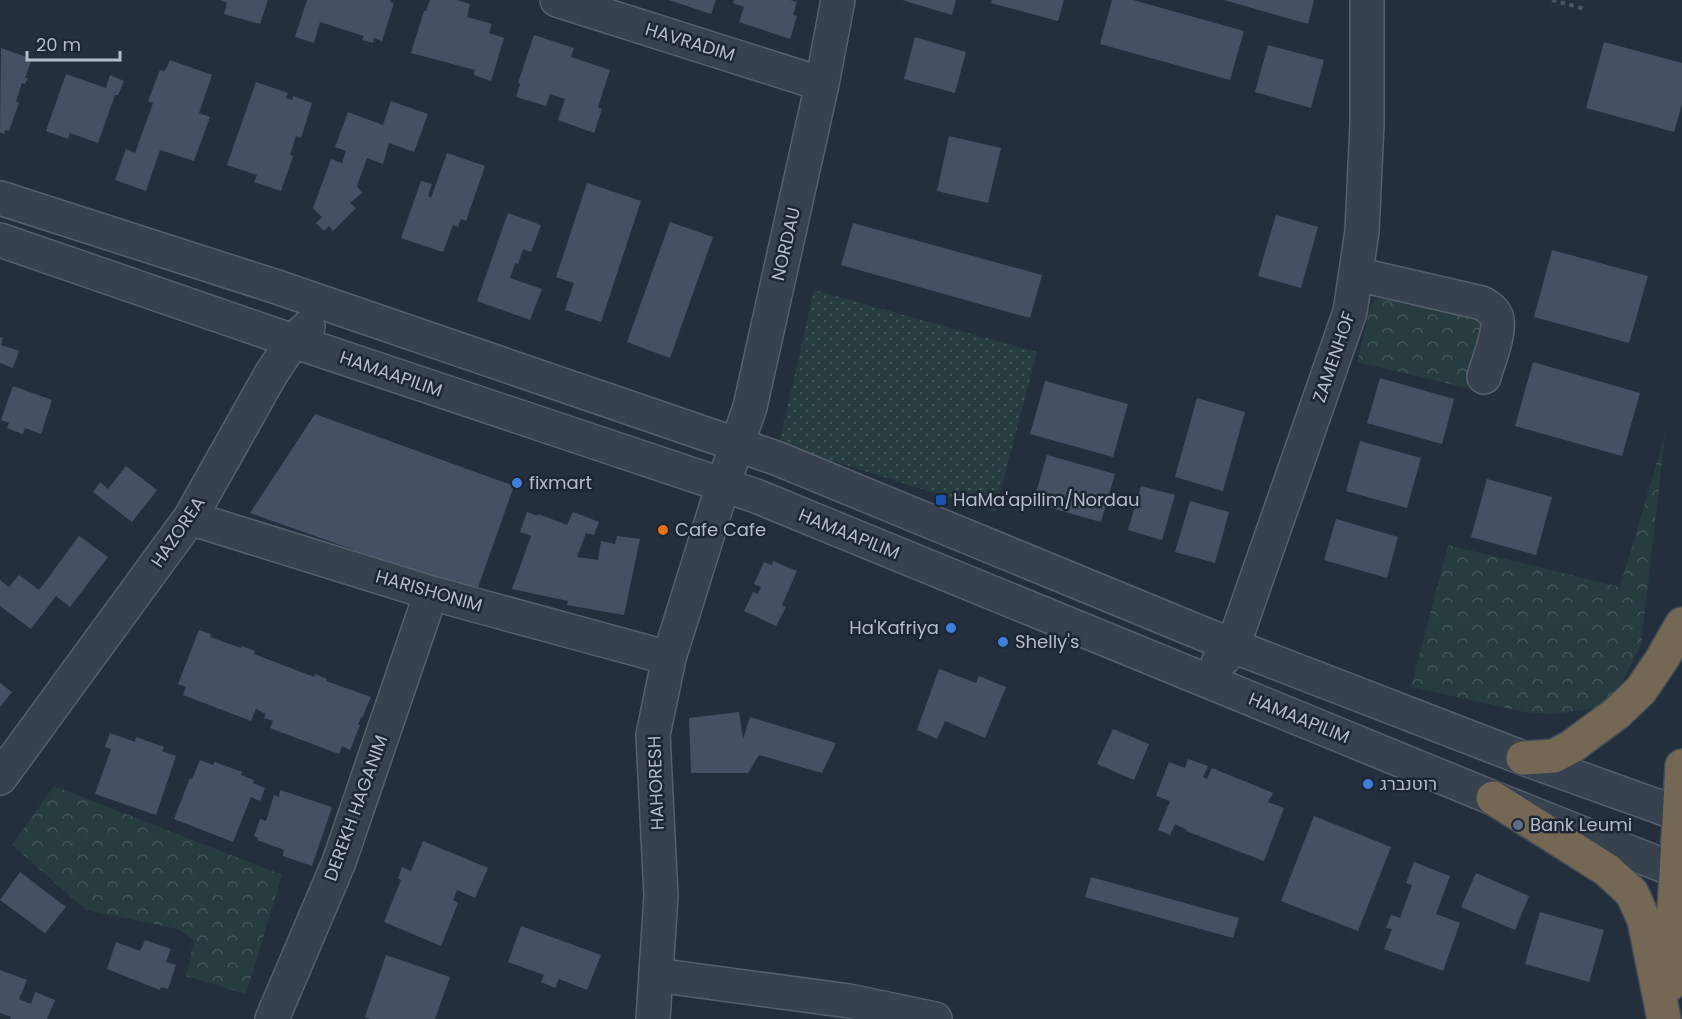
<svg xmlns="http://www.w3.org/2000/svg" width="1682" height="1019" font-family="Poppins,Heebo,sans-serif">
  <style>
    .grass { fill: url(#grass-dots) }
    .park { fill: url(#park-crowns) }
    .building { fill: #455162 }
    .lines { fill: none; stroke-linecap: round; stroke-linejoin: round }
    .minor-casing { stroke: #565f6c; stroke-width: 36 }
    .highway-casing { stroke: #434c59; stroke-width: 36 }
    .path { stroke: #44595c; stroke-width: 4; stroke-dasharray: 4.5 4.5; stroke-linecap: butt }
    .minor { stroke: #38414e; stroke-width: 33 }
    .highway { stroke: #746855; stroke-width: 33 }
    .shop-dot { fill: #3f7fe0; stroke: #1d2633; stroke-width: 2 }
    .transit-dot { fill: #1a4fb4; stroke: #1d2633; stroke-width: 2 }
    .food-dot { fill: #e8710a; stroke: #1d2633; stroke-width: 2 }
    .service-dot { fill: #5c6f8a; stroke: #1d2633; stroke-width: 2 }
    .labels { text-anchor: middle; stroke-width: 5; stroke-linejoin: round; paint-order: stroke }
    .street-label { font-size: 18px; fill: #b4bcc9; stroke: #1d2633 }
    .poi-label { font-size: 18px; fill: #b4bcc9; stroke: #1d2633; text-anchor: start }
  </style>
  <defs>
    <pattern id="grass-dots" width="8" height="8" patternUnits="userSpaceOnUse" patternTransform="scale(1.5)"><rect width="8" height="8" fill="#263c3f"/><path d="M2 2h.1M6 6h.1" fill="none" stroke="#435659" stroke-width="1.8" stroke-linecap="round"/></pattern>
    <pattern id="park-crowns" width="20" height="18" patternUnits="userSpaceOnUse" patternTransform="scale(1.5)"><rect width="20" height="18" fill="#263c3f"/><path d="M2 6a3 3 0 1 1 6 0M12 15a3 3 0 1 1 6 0" fill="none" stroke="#435659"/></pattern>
  </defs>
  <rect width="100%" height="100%" fill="#242f3e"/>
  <path class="grass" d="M 814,290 L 1037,352 L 995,512 L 779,444 Z"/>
  <path class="park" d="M 1386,295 L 1473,316 L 1479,322 L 1481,330 L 1467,388 L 1357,362 L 1371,305 L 1377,298 Z
    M 1665,435 L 1641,645 L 1623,681 L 1598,708 L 1552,714 L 1525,712 L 1411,687 L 1448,545 L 1620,587 Z
    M 54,786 L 282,875 L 246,994 L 186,976 L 194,941 L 178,929 L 86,910 L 12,845 Z"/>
  <path class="building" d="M 220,0 L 268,0 L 260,24 L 224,14 L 227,3 Z
    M 307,0 L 391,0 L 390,2 L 394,3 L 382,41 L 374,38 L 373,43 L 362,40 L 364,36 L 320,22 L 314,43 L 295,37 Z
    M 430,0 L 457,0 L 470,4 L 467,17 L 492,24 L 489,33 L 504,38 L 491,81 L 474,75 L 475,70 L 411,53 L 424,11 L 426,11 Z
    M 669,0 L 716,0 L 711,14 Z
    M 734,0 L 790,0 L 797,2 L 793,15 L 797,16 L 790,39 L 739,22 L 744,7 L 733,3 Z
    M 902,0 L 956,0 L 952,15 Z
    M 992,0 L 1064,0 L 1058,21 L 991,3 Z
    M 1112,0 L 1133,0 L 1244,31 L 1230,80 L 1100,44 Z
    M 1224,0 L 1314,0 L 1308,24 Z
    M 534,35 L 574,48 L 571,57 L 610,70 L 598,107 L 602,109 L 594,133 L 558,120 L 565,99 L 550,94 L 546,106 L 516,97 L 520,84 L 518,83 Z
    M 915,37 L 966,52 L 955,93 L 904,79 Z
    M 1604,42 L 1682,63 L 1682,104 L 1674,132 L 1586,108 Z
    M 1268,45 L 1324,60 L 1311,108 L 1255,92 Z
    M 1,48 L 32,59 L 25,78 L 28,78 L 25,84 L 22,83 L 16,101 L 19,103 L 9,131 L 5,130 L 4,134 L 0,132 Z
    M 170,60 L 212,75 L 199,113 L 210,117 L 194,161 L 160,150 L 146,191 L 115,180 L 126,149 L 135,153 L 153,103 L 148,101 L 160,70 L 165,71 Z
    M 66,74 L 106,88 L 110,75 L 124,81 L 118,95 L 115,95 L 98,143 L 70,133 L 68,139 L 46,131 Z
    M 256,82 L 288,93 L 286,98 L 292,100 L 293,96 L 312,103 L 301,138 L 296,136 L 290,155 L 293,156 L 281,191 L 254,182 L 257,175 L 227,165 Z
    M 391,101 L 428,114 L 414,152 L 389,143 L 383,164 L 367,158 L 357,186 L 362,193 L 350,203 L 356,208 L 333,231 L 329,226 L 324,231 L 316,223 L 322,217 L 313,208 L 331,159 L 342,163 L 346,151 L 335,147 L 348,112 L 383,125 Z
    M 949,136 L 1001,148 L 988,203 L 937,191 Z
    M 447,153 L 485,166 L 466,221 L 461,219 L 458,227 L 453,225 L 443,252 L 401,238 L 421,181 L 432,184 L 428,196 L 431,198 Z
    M 587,183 L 641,201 L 601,322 L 565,310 L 574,283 L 556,277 Z
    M 508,213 L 541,225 L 531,252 L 523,249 L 518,264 L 515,263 L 510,278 L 542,289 L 530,320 L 477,301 Z
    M 1276,215 L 1318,227 L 1301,288 L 1258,276 Z
    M 670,222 L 713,237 L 670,358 L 627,342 Z
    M 853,223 L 1042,275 L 1030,318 L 841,265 Z
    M 1552,250 L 1648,276 L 1629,343 L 1534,317 Z
    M 0,337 L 3,338 L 1,345 L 19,351 L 13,368 L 0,363 Z
    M 1533,362 L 1640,393 L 1622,456 L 1515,426 Z
    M 1380,378 L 1454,399 L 1442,444 L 1367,423 Z
    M 1045,381 L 1128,404 L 1113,457 L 1030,434 Z
    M 13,386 L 52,400 L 41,434 L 25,428 L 23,434 L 7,428 L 9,423 L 1,420 Z
    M 1197,398 L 1245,412 L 1223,491 L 1175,477 Z
    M 315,414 L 514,486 L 476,593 L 250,513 Z
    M 1360,441 L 1421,458 L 1407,508 L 1346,491 Z
    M 1047,455 L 1115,474 L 1101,522 L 1033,503 Z
    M 126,466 L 157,490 L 132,522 L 93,492 L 100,482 L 108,489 Z
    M 1487,479 L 1552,497 L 1536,555 L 1471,537 Z
    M 1141,486 L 1175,495 L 1162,540 L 1128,530 Z
    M 1190,501 L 1229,512 L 1215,563 L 1175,552 Z
    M 527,512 L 538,516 L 538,514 L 567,525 L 573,512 L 599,522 L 594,535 L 586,533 L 577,557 L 598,560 L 601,541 L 615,544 L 617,536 L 640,539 L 624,615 L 567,605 L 568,601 L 512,589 L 531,536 L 520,532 Z
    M 1336,519 L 1398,537 L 1387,578 L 1324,560 Z
    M 79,536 L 108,557 L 70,607 L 56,596 L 31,629 L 0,606 L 0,580 L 9,587 L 19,575 L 39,590 Z
    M 773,561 L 797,571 L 782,605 L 786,607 L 776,626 L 744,611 L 753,592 L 758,594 L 761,587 L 754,584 L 764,562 L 772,565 Z
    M 199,630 L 211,634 L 210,637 L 241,648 L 242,646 L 255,651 L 254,654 L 314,677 L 315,674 L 327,679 L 326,681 L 371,697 L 362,718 L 361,717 L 358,725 L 360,725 L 350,750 L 342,746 L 339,754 L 270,728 L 273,721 L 264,718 L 266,714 L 256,709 L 251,721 L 183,695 L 186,687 L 178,684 Z
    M 939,669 L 976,683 L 979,676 L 1006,687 L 985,738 L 945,721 L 937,739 L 917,730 Z
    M 0,683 L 12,692 L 0,707 Z
    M 739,712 L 743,739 L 750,717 L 836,743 L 822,773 L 759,755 L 748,773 L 691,773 L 689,718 Z
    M 1113,729 L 1149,744 L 1134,780 L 1097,764 Z
    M 110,733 L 135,742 L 136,737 L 164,747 L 162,751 L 176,756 L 156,815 L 95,794 L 111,749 L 105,747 Z
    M 1188,759 L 1208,766 L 1203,777 L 1207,779 L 1212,768 L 1273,793 L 1268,802 L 1284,808 L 1264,861 L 1186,831 L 1187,830 L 1175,824 L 1170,835 L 1158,830 L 1170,801 L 1156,796 L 1169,762 L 1185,768 Z
    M 200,760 L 213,765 L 215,762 L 242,772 L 241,775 L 254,780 L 253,783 L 265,788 L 260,801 L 251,797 L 233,842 L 174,819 L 190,778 L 192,779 Z
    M 280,790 L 332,807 L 312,866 L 283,856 L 284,850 L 257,840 L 258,838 L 254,836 L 260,819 L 266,821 L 274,795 L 279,797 Z
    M 1314,816 L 1391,847 L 1358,931 L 1281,901 Z
    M 423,841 L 488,868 L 475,898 L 457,890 L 453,900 L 458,903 L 441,946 L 384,922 L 401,880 L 398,878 L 402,867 L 411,871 Z
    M 1414,862 L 1450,876 L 1436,914 L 1460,923 L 1443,971 L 1384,949 L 1392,929 L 1386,928 L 1391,915 L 1400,918 L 1412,885 L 1406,883 Z
    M 20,872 L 66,907 L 45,933 L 0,900 Z
    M 1476,873 L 1529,896 L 1515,930 L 1461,907 Z
    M 1091,877 L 1239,918 L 1233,938 L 1085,897 Z
    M 1540,912 L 1604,930 L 1589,982 L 1525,964 Z
    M 521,926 L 601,955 L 587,990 L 559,979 L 555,988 L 541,982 L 544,975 L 508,962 Z
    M 145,940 L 171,949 L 166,962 L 176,965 L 168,989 L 161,987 L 160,990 L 107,969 L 116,942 L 140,951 Z
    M 386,955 L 450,977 L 435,1019 L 371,1019 L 365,1017 Z
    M 0,970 L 27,980 L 19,999 L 31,1004 L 35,992 L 55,1000 L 47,1019 L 10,1019 L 11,1017 L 0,1013 Z"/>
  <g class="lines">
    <g class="minor-casing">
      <path id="minor" d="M 557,0 L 822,84
        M 0,198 L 277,287 L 776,458 L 1233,646 L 1523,758 L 1682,815
        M 0,240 L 293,341 L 756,496 L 1493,798 L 1682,873
        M 1356,274 L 1482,303 C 1488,307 1493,309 1496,316 C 1502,329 1488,362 1484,377
        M 190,518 L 431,593 L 669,658
        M 1218,663 L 1225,657 L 1233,646 L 1350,312 L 1362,231 L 1367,124 L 1367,0
        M 0,778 L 190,518 L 271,374 L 293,341 L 308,327
        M 656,975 L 849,1001 L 935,1019
        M 272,1019 L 339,862 L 431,593
        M 653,1019 L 661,896 L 653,735 L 669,658 L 723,485 L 750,407 L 822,84 L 838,0"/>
    </g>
    <g class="highway-casing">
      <path id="highway" d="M 1523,758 L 1554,756 L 1571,747 L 1617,713 L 1641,690 L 1662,659 L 1682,624
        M 1493,798 L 1607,870 L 1632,893 L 1644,920 L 1664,1019
        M 1670,984 L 1682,766"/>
    </g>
    <path class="path" d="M 1552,0 L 1585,9"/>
    <use href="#minor" class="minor"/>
    <use href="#highway" class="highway"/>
  </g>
  <g class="shop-dot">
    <circle cx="517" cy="483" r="6"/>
    <circle cx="951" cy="628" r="6"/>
    <circle cx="1003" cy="642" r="6"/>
    <circle cx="1368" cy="784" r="6"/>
  </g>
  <rect class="transit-dot" x="935" y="494" width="12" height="12" rx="3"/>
  <circle class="food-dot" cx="663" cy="530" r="6"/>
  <circle class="service-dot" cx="1518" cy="825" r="6"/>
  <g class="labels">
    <g class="street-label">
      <text transform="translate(690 42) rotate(17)" y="6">HAVRADIM</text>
      <text transform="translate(786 244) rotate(-77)" y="6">NORDAU</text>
      <text transform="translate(1334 357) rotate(-71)" y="6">ZAMENHOF</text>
      <text transform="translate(391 374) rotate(19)" y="6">HAMAAPILIM</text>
      <text transform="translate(178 532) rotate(-56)" y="6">HAZOREA</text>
      <text transform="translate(849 534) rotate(22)" y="6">HAMAAPILIM</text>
      <text transform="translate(429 591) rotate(16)" y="6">HARISHONIM</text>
      <text transform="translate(1299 718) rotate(22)" y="6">HAMAAPILIM</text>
      <text transform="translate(656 783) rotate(-92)" y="6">HAHORESH</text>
      <text transform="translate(356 808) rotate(-70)" y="6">DEREKH HAGANIM</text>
    </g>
    <g class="poi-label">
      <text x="529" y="489">fixmart</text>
      <text x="953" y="506">HaMa'apilim/Nordau</text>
      <text x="675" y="536">Cafe Cafe</text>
      <text x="939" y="634" text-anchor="end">Ha'Kafriya</text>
      <text x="1015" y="648">Shelly's</text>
      <text x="1380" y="790">רוטנברג</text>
      <text x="1530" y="831">Bank Leumi</text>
    </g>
  </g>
  <path d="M27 51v9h93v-9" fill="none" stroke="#b4bcc9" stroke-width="3"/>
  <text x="36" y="51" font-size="18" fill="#b4bcc9" stroke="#1d2633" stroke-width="4.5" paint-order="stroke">20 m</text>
</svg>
